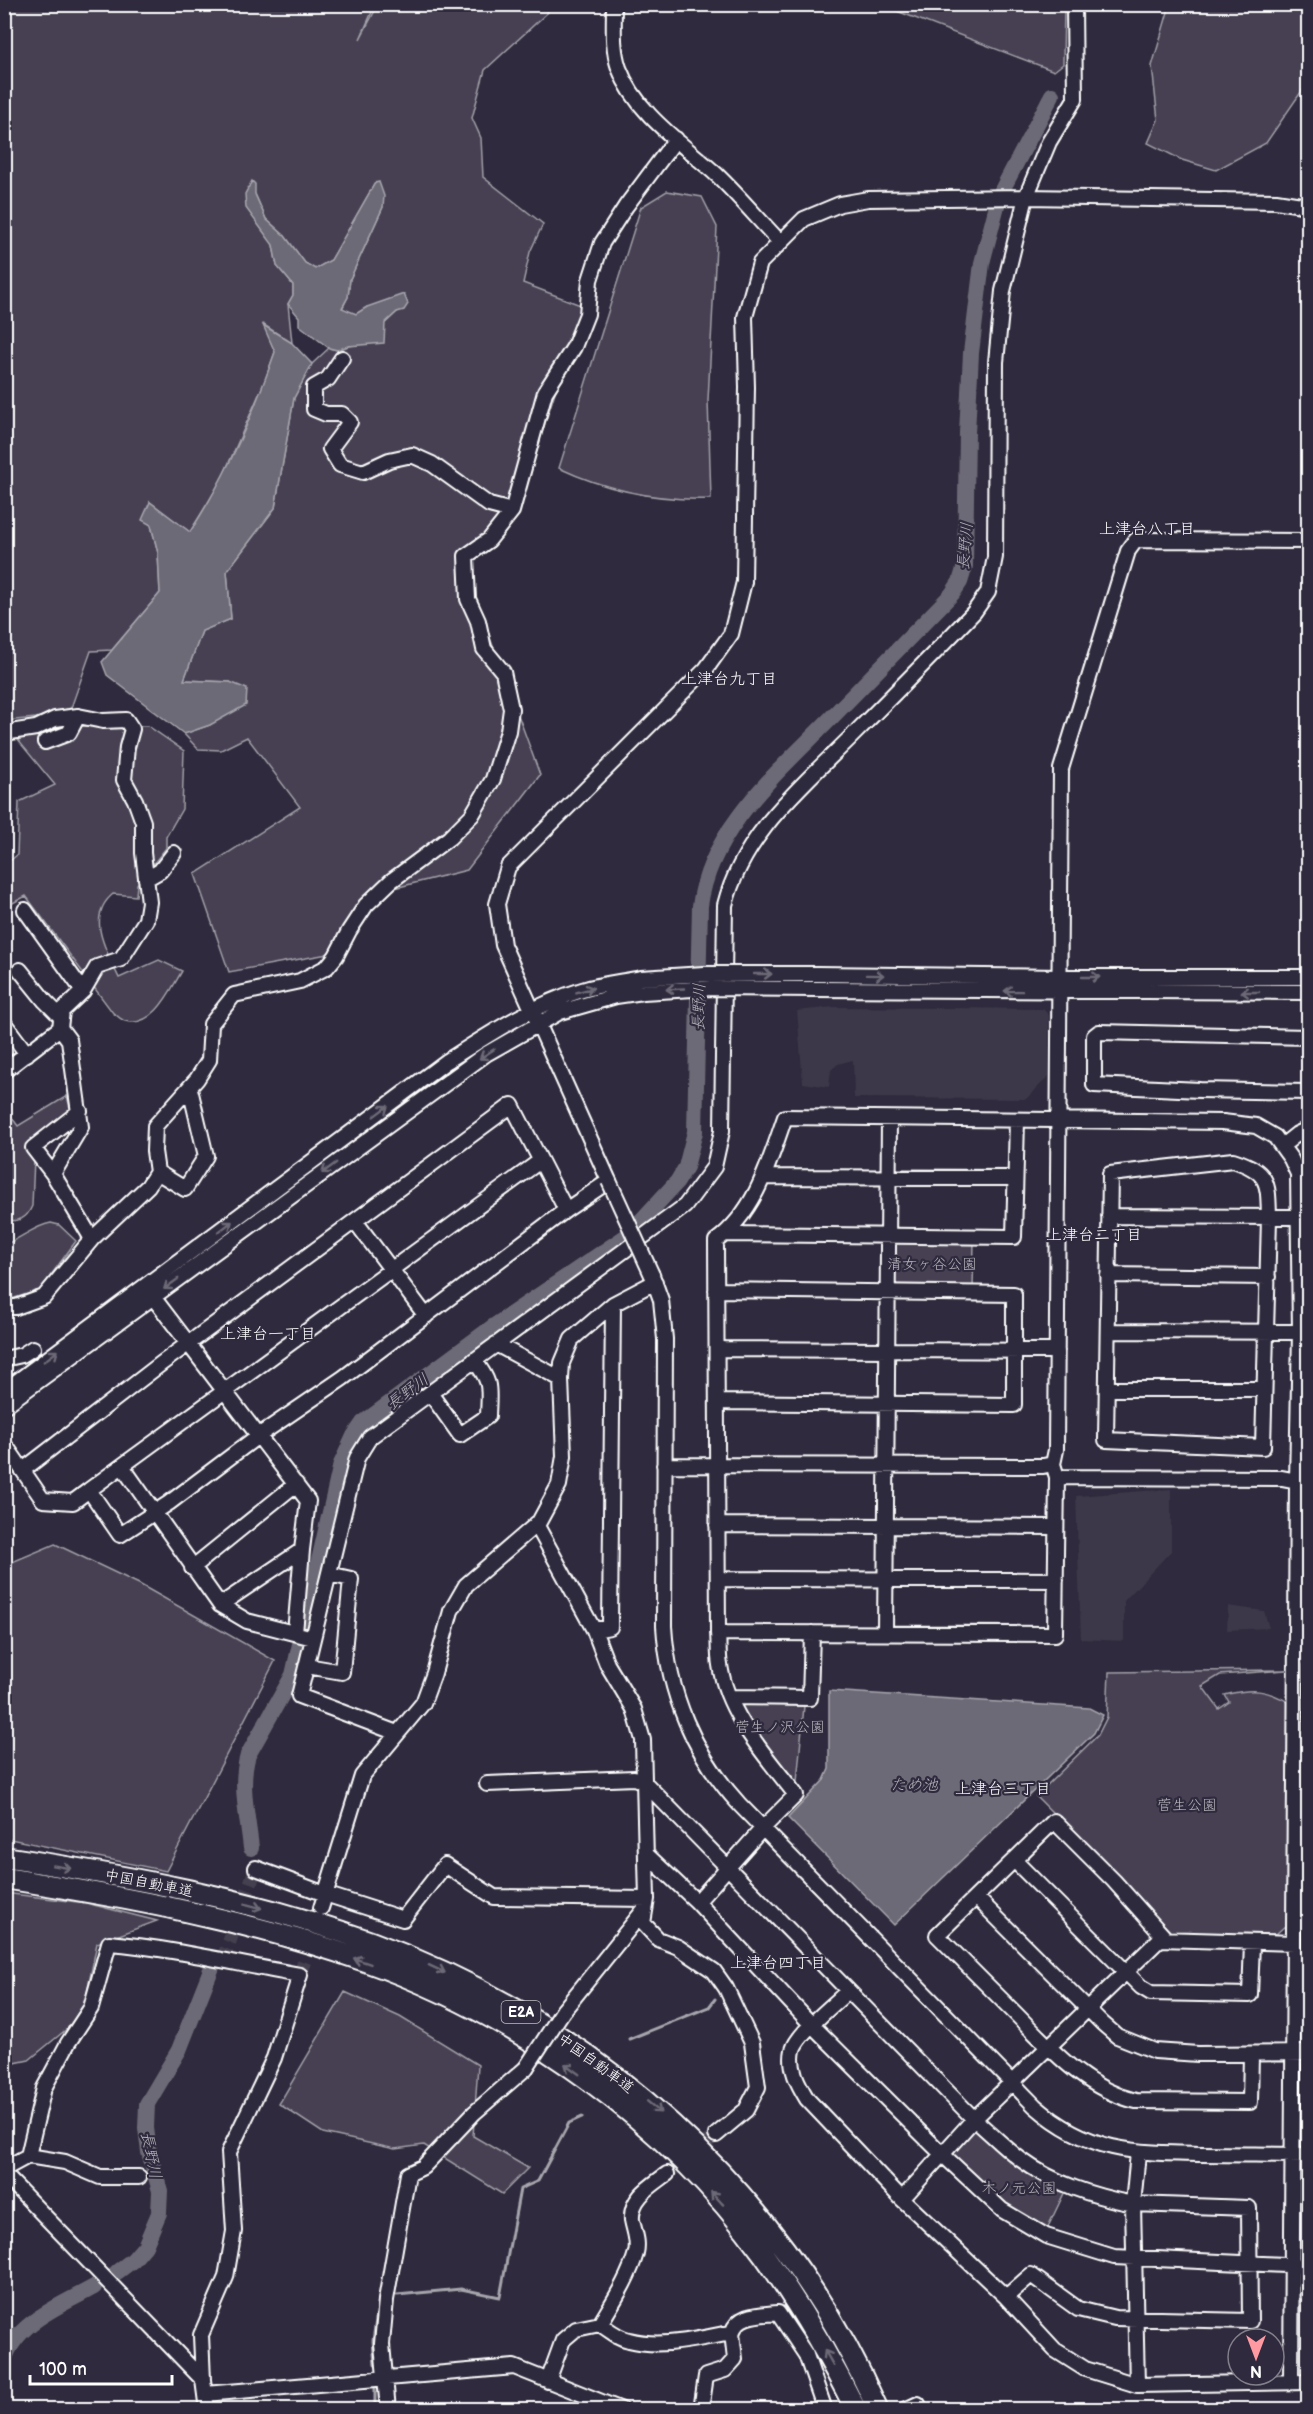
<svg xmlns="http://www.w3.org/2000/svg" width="1313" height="2414" font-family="'Balsamiq Sans','Klee One',sans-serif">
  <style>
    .built { fill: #3c3749 }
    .green { fill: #464152; stroke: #a2a0a8; stroke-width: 1.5 }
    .water { fill: #6d6a77; stroke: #a7a6ad; stroke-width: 1.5 }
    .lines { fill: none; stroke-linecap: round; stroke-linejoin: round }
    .stream { stroke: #a7a6ad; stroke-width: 3 }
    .river { stroke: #6d6a77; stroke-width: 16 }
    .minor-tunnel { stroke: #443f50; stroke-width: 14; stroke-dasharray: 14 7; stroke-linecap: butt }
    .minor-casing { stroke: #fff; stroke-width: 18 }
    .highway-casing { stroke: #fff; stroke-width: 24 }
    .minor { stroke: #2f2a3d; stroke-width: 14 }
    .highway { stroke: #2f2a3d; stroke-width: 20 }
    .minor-bridge-casing { stroke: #fff; stroke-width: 18; stroke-linecap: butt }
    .minor-bridge { stroke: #2f2a3d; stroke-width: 14 }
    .oneway { stroke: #6d6a77 }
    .labels { text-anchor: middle; stroke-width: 4.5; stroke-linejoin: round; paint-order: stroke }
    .shield { fill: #2f2a3d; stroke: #c1bfc5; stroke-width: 1.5 }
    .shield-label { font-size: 14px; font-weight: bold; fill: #fff }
    .park-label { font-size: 15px; fill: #b5b3ba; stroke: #2f2a3d }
    .street-label { font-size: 15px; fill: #fff; stroke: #2f2a3d }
    .neighbourhood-label { font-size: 16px; fill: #fff; stroke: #2f2a3d }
    .water-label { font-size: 16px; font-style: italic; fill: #b6b4bb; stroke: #2f2a3d }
  </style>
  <rect width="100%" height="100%" fill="#2f2a3d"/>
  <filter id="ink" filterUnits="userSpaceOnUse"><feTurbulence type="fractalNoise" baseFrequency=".0167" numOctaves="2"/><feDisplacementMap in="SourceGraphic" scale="12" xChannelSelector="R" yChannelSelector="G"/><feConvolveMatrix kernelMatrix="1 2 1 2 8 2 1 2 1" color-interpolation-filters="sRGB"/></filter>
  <g filter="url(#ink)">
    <path class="built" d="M 834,1007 L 1043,1009 L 1049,1015 L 1049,1076 L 1026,1099 L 854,1098 L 853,1060 L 838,1064 L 831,1070 L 829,1087 L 803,1083 L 797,1011 Z
      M 1171,1489 L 1171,1551 L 1124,1601 L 1124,1641 L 1081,1639 L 1076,1496 Z
      M 1228,1606 L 1264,1611 L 1269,1628 L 1227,1630 Z"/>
    <path class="green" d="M 543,4 L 548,12 L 485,70 L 472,118 L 481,138 L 483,177 L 543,224 L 530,252 L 523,283 L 583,306 L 526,482 L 478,541 L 469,580 L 540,775 L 467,870 L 375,893 L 333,953 L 229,972 L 195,874 L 300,807 L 247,737 L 221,750 L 198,749 L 184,734 L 210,725 L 230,682 L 184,680 L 202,631 L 231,619 L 227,571 L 275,508 L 294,398 L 312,364 L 329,348 L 337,350 L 348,346 L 363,344 L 397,312 L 367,307 L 356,314 L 342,309 L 348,297 L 350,279 L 383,207 L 375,183 L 331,260 L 315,269 L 305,263 L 285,236 L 266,219 L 255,194 L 247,187 L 273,245 L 277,266 L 293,285 L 293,295 L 288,304 L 292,343 L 264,325 L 275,352 L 264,383 L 220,483 L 190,532 L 150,502 L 151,525 L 158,553 L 160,593 L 112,650 L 91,651 L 71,708 L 36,718 L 5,721 L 4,5 L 375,5 L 360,39 L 378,5 Z
      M 881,5 L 1064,5 L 1063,64 L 1054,71 Z
      M 1170,5 L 1308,5 L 1308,82 L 1266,143 L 1216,170 L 1182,160 L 1148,143 L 1158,120 L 1152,66 Z
      M 667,191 L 702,197 L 717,227 L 708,400 L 711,499 C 657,501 608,491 559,468 L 641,207 Z
      M 61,726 L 148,726 L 184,751 L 182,809 L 166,837 L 166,848 L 137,884 L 136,896 L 113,894 C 85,917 107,952 119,978 L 159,960 L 182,971 C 171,989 154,1029 125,1021 C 121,1020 117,1015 113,1013 L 26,896 L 5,907 L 5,865 L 17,855 L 19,802 L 55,785 L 17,739 Z
      M 67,1096 L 74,1123 L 34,1158 L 32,1206 C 26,1220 19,1221 5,1221 L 4,1107 L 18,1126 Z
      M 51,1223 L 59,1225 L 76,1241 L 40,1290 L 5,1301 L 4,1245 C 20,1239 36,1225 51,1223 Z
      M 890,1238 L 974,1240 L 973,1290 L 889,1288 Z
      M 55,1544 L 139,1584 L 275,1661 L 166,1871 L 5,1838 L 5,1565 Z
      M 1286,1670 L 1220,1675 L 1202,1686 L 1219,1709 L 1229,1702 L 1225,1695 C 1253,1688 1265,1689 1290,1703 L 1286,1925 L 1276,1934 L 1173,1934 L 1036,1796 L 1098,1735 L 1107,1717 L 1109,1672 Z
      M 740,1704 L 804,1706 L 797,1782 L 767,1747 Z
      M 4,1893 L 86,1903 L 157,1921 L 97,1943 L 85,2003 L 68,2028 L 29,2060 L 5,2065 L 5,2004 L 8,2003 L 4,1984 Z
      M 345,1992 L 400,2017 L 478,2065 L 473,2136 L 528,2168 L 502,2194 L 424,2145 L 395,2149 L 323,2133 L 279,2104 Z
      M 974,2127 L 1066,2189 L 1047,2229 L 1006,2206 L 949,2153 Z"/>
    <path class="water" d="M 252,181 L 255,184 L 255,194 L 266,219 L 285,236 L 305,263 L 315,269 L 331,260 L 375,183 L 379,182 L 384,196 L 383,207 L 350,279 L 348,297 L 342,308 L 356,314 L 367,307 L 404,294 L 408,304 L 404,310 L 397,312 L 385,323 L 384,343 L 348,346 L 337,350 L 329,348 L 299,325 L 299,317 L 288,304 L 293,295 L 293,285 L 277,266 L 273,245 L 246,208 L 245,194 Z
      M 263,325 L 292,343 L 312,364 L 294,398 L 275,508 L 227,571 L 231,619 L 202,631 L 184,680 L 230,682 L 247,689 L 246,705 L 210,725 L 184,734 L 107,675 L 102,662 L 160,593 L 158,553 L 151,525 L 142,520 L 150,502 L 190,532 C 226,477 253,415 275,352 Z
      M 829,1691 L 1089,1708 L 1103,1715 L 1094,1733 L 894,1925 L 788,1818 L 824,1780 L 829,1769 Z"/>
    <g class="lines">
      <path class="stream" d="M 629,2039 L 709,2007 L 715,1999
        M 397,2295 L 461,2289 L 500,2297 L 520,2189 L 538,2181 L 569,2123 L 582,2117
        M 375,2365 L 373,2341 L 377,2312
        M 375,2386 L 375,2410"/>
      <path class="river" d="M 251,1848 C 248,1818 239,1785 248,1755 L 293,1675 L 341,1464 L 354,1436 L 363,1423 L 494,1326 L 628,1235 L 677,1182 L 686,1167 L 695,1132 L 700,906 C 710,827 781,770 834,715 C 873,675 912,635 952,594 L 960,582 L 965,566 L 967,433 L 971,353 L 982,263 L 1000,194 L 1052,95
        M 117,2272 L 133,2260 L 145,2246 L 159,2213 L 160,2191 L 149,2152 L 146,2128 L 147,2104 L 179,2050 L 212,1967
        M 4,2361 C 16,2322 60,2306 94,2287"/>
      <path class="minor-tunnel" d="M 222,1962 L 256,1868
        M 300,1975 L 312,1937
        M 667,2174 L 716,2135"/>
      <g class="minor-casing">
        <path id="minor" d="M 614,4 C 614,26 612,48 619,68 C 636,114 683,144 717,175 C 739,196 759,220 780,242
          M 342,358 L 328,379 L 314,387 L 314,409 L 326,414 L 342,414 L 350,422 L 330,449 L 340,465 L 363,472 L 389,460 L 412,455 L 432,464 L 489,505 L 512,511
          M 4,733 L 36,728 L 55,719 L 78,716 L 103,721 L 126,720 L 132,729 L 127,747 L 124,780 L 135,800 L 143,822 L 143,853 L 149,902 L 146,920 L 121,959 L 97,967 L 83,991 L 62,1011 L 60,1028 L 69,1040 L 81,1127 L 53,1174
          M 45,742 L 69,733 L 78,716
          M 146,879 L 160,871 L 174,853
          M 25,910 L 83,991
          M 20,970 L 45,1001 L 61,1017
          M 817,974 L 1060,977 L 1308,977
          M 817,989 L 1308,992
          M 4,1023 L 27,1054
          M 1308,1037 L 1099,1032 L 1094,1036 L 1094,1085 L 1200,1090 L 1308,1092
          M 4,1071 L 60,1028
          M 1282,1146 L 1297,1134 L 1308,1129
          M 1233,1160 C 1270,1172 1268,1183 1269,1218 L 1263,1447 L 1106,1440 L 1110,1174 Z
          M 157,1172 L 185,1189 L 206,1156 L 190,1089
          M 765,1177 L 1015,1178
          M 566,1210 L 609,1181 L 503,945 L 497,904 L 508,867 L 706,669 L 731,634 L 744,582 L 747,387 L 745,317 L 760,263 L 804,219 L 840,204 L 868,199 L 1026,197 L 1276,201 L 1308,206
          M 1109,1216 L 1299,1217
          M 355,1221 L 426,1316
          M 727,1234 L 1014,1237 L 1017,1120
          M 92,1239 L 148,1186 L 157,1172 L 154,1151 L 155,1126 L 197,1079 L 209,1060 L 211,1024 L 234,995 L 300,981 L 327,967 L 336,956 L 349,931 L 366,905 L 391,881 L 449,838 L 472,815 L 493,779 L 508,731 L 511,709 L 503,672 L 484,649 L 478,621 L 468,599 L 466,556 L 489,540 L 512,511 L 545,392 L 574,347 L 587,314 L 590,280 L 602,243 L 626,206 L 676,139
          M 652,1275 L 661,1300 L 665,1339 L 664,1626 C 668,1693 694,1755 740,1805 L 1035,2106 C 1089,2153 1134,2153 1203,2154 C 1238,2154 1273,2155 1308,2155
          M 1108,1275 L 1268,1277
          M 716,1290 L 1014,1294 L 1014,1405 L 717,1402
          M 153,1297 L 308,1501 L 302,1550 L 220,1605
          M 4,1307 L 16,1307 L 44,1297 L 92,1239 L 53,1174 L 33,1148 L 80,1111
          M 1108,1331 L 1306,1332
          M 496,1344 L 561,1379
          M 717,1349 L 1057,1351
          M 4,1359 L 22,1355 L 33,1348
          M 1107,1389 L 1264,1389
          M 4,1391 L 447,1061 C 491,1033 533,1005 582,990 C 601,984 622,982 641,978
          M 430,1393 L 460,1435 L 488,1416 C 489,1387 492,1383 474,1360
          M 4,1406 L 486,1054 L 560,1012 L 616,996 L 643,992
          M 8,1449 L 43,1500 L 73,1502 L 89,1490 L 120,1535 L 169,1503 L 258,1436 L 343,1378 L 566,1210 L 512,1105 L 162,1363 L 23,1470
          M 664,1465 L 1043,1466 L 1053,1464
          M 122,1466 L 220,1605 L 247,1621 L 313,1638
          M 1057,1477 L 1282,1478 L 1297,1481 L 1300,1332 L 1298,1174 L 1291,1159 L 1275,1137 L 1256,1126 L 1223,1122 L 785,1117 C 769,1163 756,1211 716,1241 L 718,1633 C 719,1643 718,1654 720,1665 C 727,1715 767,1757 796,1795 L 763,1828 L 697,1902 L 811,2024 L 943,2155 L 1002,2210 L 1046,2236 L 1114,2257 L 1308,2266
          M 89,1490 L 540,1161
          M 536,1524 L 594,1630 L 607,1664 L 634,1709 L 643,1740 L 647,1899 L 643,1923 L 658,1939 L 678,1947 L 714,1971 L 726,1988 L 752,2043 L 758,2087 L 746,2110 L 716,2135
          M 717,1525 L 1055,1527
          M 192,1568 L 296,1484
          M 718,1579 L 1056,1580
          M 594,1630 L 610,1627 L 613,1304
          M 295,1633 L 302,1550
          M 718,1633 L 1055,1634 L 1057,1477 L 1053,1464 L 1056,1450 L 1061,769 L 1128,551 L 1136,540 L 1308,541
          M 885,1633 L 889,1119
          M 307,1666 L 342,1672 L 351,1579 L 329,1574
          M 729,1697 L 810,1698 L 812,1633
          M 397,1733 L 299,1696 L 357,1458 L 370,1437 L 685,1206 L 714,1167 L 722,1131 L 725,905 C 743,834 802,786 852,736 C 893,695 934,654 974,612 L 988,592 L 995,557 L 996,362 L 1003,291 L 1026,197 L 1049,142 L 1075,99 L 1074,4
          M 487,1784 L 634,1778 L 644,1782 L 974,2119 C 989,2132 1004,2147 1020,2159 C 1054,2184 1093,2196 1133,2204 L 1249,2208 L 1250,2321 L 1115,2318 L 1078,2309 L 1031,2275 L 1006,2297
          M 646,1854 L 697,1902
          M 1015,1861 L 1141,1987 L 1151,1993 L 1250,1995 L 1252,1943
          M 256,1868 L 325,1894 L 403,1919 L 445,1865 L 494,1897 L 647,1899
          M 976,1897 L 1102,2023 L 1117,2036 L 1155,2051 L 1198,2054 L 1308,2053
          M 321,1908 L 362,1776 L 423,1703 L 434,1673 L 451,1611 L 466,1585 L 539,1522 L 559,1485 L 564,1456 L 561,1379 L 562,1363 L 572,1339 L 613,1304 L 655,1282
          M 1160,1939 L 1163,1936 L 1114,1881 L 1054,1821 L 937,1935 C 962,1960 987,1985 1012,2010 C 1048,2046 1084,2089 1136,2101 L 1250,2102 L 1251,2055
          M 847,1992 C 834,2004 797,2034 793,2050 C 789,2068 798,2084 807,2099 L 902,2199 L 1006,2297 L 1055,2350 L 1085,2369 L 1137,2385 L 1308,2382
          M 563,2011 L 644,1910
          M 4,2169 L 28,2156
          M 4,2174 L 203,2380
          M 139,2177 L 100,2177 L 65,2162 L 28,2156 L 44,2088 L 68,2043 L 91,2008 L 109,1943 C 173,1948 236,1964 300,1975 L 274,2058 L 229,2152 L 234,2231 L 226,2277 L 201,2335 L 203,2380 L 207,2410
          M 902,2199 L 974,2119 L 1160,1939 L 1294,1943
          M 600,2324 C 609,2330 618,2338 629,2340 C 663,2349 698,2338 732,2333 C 738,2313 760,2315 778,2313 L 806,2355 L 825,2410
          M 548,2381 L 563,2340 L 576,2329 L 600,2324 C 613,2302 629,2278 636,2253 C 639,2241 634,2231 632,2220 C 630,2198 651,2186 667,2174
          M 1291,2382 L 1297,1481 L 1308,1482
          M 1137,2385 L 1133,2204 L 1138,2153
          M 205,2394 L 514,2367 L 622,2410
          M 388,2410 L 382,2344 L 386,2300 L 408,2174 L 423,2167 L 474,2113 L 526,2068
          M 701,2410 L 706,2376 L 725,2370 L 735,2359 L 732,2333
          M 905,2410 L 918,2404"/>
      </g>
      <g class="highway-casing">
        <path id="highway" d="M 4,1857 C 128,1876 253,1899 371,1942 C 595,2024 781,2191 878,2410
          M 4,1878 C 126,1897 248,1920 365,1961 C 521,2016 667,2121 764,2255 C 799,2304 829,2356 856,2410"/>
      </g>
      <use href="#minor" class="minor"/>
      <use href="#highway" class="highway"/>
      <g class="minor-bridge-casing">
        <path id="minor-bridge" d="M 641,978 L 704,974 L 817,974
          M 643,992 L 710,988 L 817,989
          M 609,1181 L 652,1275
          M 526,2068 L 563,2011"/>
      </g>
      <use href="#minor-bridge" class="minor-bridge"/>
    </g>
    <defs><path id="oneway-shaft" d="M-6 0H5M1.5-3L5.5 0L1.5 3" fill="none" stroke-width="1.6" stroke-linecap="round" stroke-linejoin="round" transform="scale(1.5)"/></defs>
    <g class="oneway">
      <use href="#oneway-shaft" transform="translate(763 974)"/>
      <use href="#oneway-shaft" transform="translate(875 975) rotate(1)"/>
      <use href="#oneway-shaft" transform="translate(1091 977)"/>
      <use href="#oneway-shaft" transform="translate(675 989) rotate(177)"/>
      <use href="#oneway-shaft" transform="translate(585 990) rotate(-15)"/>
      <use href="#oneway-shaft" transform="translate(1013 991) rotate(-179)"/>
      <use href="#oneway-shaft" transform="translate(1250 992) rotate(180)"/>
      <use href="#oneway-shaft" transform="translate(487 1054) rotate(147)"/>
      <use href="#oneway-shaft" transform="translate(381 1111) rotate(-37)"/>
      <use href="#oneway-shaft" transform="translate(329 1168) rotate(144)"/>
      <use href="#oneway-shaft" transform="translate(225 1227) rotate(-37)"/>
      <use href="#oneway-shaft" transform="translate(171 1284) rotate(144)"/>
      <use href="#oneway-shaft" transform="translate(51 1356) rotate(-37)"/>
      <use href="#oneway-shaft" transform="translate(62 1867) rotate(10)"/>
      <use href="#oneway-shaft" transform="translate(253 1906) rotate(15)"/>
      <use href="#oneway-shaft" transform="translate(362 1961) rotate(-161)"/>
      <use href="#oneway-shaft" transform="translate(437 1969) rotate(25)"/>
      <use href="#oneway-shaft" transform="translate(572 2069) rotate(-144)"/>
      <use href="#oneway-shaft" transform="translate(654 2107) rotate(40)"/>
      <use href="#oneway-shaft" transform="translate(717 2198) rotate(-133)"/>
      <use href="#oneway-shaft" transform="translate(829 2358) rotate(-120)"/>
    </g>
  </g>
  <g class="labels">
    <rect class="shield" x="501.5" y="2001" width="39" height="22" rx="4.5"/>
    <g class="shield-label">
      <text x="521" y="2017">E2A</text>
    </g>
    <g class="park-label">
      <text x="932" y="1269">清女ヶ谷公園</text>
      <text x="780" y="1732">菅生ノ沢公園</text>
      <text x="1187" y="1810">菅生公園</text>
      <text x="1019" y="2193">木ノ元公園</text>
    </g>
    <g class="street-label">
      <text transform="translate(149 1883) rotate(11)" y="5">中国自動車道</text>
      <text transform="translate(596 2063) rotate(36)" y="5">中国自動車道</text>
    </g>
    <g class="neighbourhood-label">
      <text x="1147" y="534">上津台八丁目</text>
      <text x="729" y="684">上津台九丁目</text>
      <text x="1094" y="1240">上津台二丁目</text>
      <text x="268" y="1339">上津台一丁目</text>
      <text x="1003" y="1794">上津台三丁目</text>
      <text x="778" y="1968">上津台四丁目</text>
    </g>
    <g class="water-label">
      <text transform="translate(964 546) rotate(-85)" y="6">長野川</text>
      <text transform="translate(698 1007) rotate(-89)" y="6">長野川</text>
      <text transform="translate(407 1391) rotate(-37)" y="6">長野川</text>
      <text x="914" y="1790">ため池</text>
      <text transform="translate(152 2155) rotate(78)" y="6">長野川</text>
    </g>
  </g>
  <rect width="1313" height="2414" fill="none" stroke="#2f2a3d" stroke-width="24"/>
  <rect x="12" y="12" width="1289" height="2390" fill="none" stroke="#fff" stroke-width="2" filter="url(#ink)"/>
  <g transform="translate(1256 2357) rotate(180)"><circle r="28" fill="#2f2a3d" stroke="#827f8b" stroke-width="1.5"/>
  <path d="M0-4.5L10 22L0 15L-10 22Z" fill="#ff9aa2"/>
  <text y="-9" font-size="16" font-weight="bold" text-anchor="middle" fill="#ffffff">N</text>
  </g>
  <path d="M30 2375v9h142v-9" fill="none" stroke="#ffffff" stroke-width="3"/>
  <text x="39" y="2375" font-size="18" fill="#ffffff" stroke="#2f2a3d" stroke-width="4.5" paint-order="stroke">100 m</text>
</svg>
